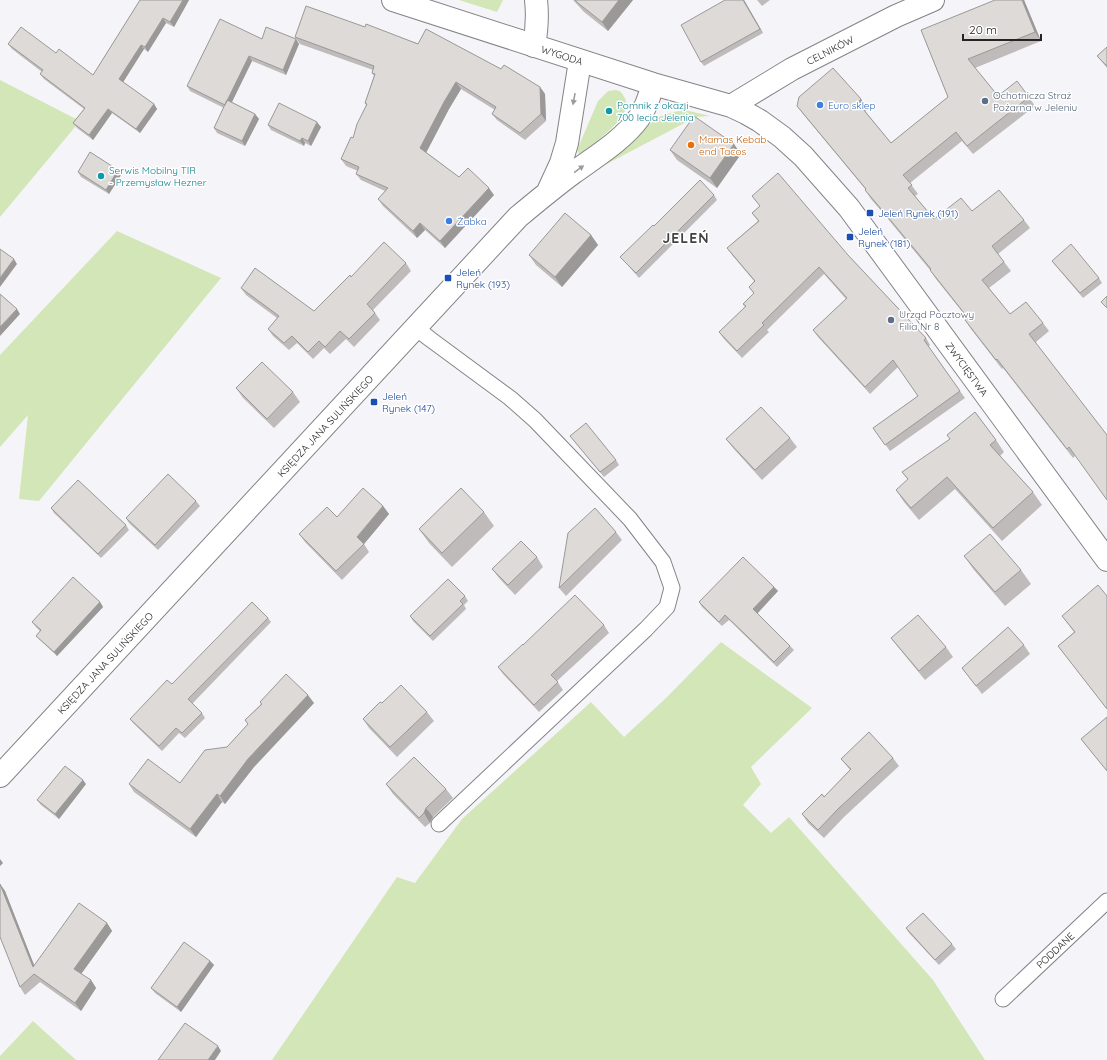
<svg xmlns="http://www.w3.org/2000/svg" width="1107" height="1060" font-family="Quicksand,sans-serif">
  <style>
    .green { fill: #d2e6b7 }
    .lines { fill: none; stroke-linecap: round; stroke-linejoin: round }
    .service-casing { stroke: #848487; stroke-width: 17 }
    .minor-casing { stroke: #848487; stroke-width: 24 }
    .tertiary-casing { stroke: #848487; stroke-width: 24 }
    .service { stroke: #fff; stroke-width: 15 }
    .minor { stroke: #fff; stroke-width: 22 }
    .tertiary { stroke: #fff; stroke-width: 22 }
    .wall { fill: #bebbba }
    .shaded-wall { fill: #9b9997 }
    .building { fill: #dddad8; stroke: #9b9997 }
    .oneway { fill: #9c9c9d }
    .service-dot { fill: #5c6f8a; stroke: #fff; stroke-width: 1.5 }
    .shop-dot { fill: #3f7fe0; stroke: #fff; stroke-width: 1.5 }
    .culture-dot { fill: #0f9aa8; stroke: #fff; stroke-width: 1.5 }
    .food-dot { fill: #e8710a; stroke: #fff; stroke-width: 1.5 }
    .transit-dot { fill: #1a4fb4; stroke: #fff; stroke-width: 1.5 }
    .labels { text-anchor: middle; stroke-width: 3; stroke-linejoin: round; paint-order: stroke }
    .street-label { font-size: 10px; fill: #242425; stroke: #fff }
    .service-label { font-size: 10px; fill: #4e5e75; stroke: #fff; text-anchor: start }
    .culture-label { font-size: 10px; fill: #0d838f; stroke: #fff; text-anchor: start }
    .shop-label { font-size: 10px; fill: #366cbe; stroke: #fff; text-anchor: start }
    .food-label { font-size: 10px; fill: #c56008; stroke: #fff; text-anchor: start }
    .transit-label { font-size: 10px; fill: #164399; stroke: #fff; text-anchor: start }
    .district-label { font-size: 14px; font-weight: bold; letter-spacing: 1px; fill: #414143; stroke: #fff }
  </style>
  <rect width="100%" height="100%" fill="#f5f5f9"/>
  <path class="green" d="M 459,0 L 503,0 L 497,12 Z
    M 0,80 L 80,121 L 0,217 Z
    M 615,90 L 620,91 C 624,96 628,101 626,108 C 623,122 594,143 583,153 L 579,154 L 577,150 L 598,101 L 608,91 Z
    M 685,110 L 710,116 L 696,117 L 603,166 L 658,117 L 674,112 Z
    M 117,231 L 221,278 L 39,501 L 19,499 L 28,415 L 0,447 L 0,355 Z
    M 721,642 L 812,708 L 751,767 L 761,784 L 743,805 L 771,833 L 789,817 L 933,980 L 985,1060 L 272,1060 L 397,877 L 415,883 L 462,819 L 591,702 L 624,737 L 666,698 Z
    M 33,1021 L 76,1060 L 0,1060 L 0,1056 Z"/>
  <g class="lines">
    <g class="service-casing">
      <path id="service" d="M 416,328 L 430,339 L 510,398 L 535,420 L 630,519 L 663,562 L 672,588 L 667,607 L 646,629 L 439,824
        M 1003,999 L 1107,901"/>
    </g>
    <g class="minor-casing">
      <path id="minor" d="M 534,46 C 537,29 538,17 536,0"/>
    </g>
    <g class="tertiary-casing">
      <path id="tertiary" d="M 393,0 L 653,84 L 731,106 L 746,113 L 760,121 L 782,137 L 803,156 L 849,208 L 1107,560
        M 731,106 L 792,69 L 896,16 L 933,0
        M 549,189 L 561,163 L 567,143 L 580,61
        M 0,776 L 518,217 C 536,202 554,187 573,173 C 595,157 623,140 639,118 C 646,108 650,95 653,84"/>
    </g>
    <use href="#service" class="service"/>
    <use href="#minor" class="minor"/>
    <use href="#tertiary" class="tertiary"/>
  </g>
  <path class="wall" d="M 140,0 L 189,0 L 174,27 L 166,23 L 148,52 L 144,49 L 123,82 L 154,104 L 157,109 L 140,133 L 112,113 L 93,140 L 77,128 L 73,123 L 84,109 L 44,79 L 40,74 L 42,72 L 12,49 L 8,44 L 56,53 L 93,75 Z
    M 573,0 L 633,0 L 608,31 L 584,12 Z
    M 744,0 L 763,33 L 704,66 L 701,62 Z
    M 757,0 L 770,0 L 762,6 Z
    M 1024,0 L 1041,41 L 975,68 L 998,96 L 1029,97 L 1035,106 L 973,154 L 962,141 L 910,183 L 918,194 L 915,196 L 934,219 L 972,211 L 1024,220 L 1030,228 L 998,254 L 1011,271 L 989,288 L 1010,314 L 1043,323 L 1049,331 L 1036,342 L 1075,456 L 1073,458 L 1003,368 L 1002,369 L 971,329 L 965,320 L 968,319 L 936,279 L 930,270 L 888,219 L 871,199 L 865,190 L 866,190 L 803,114 L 797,106 L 868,108 L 865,111 L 891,143 L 948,97 L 921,30 Z
    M 365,27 L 501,69 L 540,87 L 545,94 L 546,121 L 525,140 L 497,120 L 492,114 L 495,110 L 461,89 L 449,109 L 426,152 L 459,177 L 494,195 L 445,248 L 425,230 L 417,238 L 383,206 L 378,199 L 385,191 L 361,180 L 356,174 L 358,171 L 346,166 L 341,159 L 353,138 L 366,105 L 365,103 L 374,76 L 372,73 L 373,70 L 300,44 L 295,37 Z
    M 262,39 L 296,39 L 299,44 L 286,75 L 252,61 L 232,102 L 255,114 L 259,119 L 245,146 L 217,133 L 214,128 L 224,108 L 190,91 L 187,86 Z
    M 1107,47 L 1107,68 L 1097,56 Z
    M 268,125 L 321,127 L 311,146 L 305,143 L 304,146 L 271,130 Z
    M 670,150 L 741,154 L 717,188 L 677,160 Z
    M 118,170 L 121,175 L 109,194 L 81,177 L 78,172 Z
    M 714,195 L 717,200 L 639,278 L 624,261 L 620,257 L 654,226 Z
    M 752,196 L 848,255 L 926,338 L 930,345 L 928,347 L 965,398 L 890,451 L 873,428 L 918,396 L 898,367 L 870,394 L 818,337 L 813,330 L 846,299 L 824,274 L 767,330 L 769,332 L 742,358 L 724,339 L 719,332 L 745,307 L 743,304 L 754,294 L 749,287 L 754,281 L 732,255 L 727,248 L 758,221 L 752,213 L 760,206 Z
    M 591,235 L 598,245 L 562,287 L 536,265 L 529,255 Z
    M 1052,261 L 1099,278 L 1102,283 L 1083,298 L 1055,265 Z
    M 406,263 L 411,271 L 373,310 L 380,320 L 354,347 L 346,339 L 330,354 L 324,348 L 313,359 L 297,343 L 289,350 L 273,336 L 268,329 L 277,318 L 246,295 L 241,288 L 314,311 L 351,277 Z
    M 236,388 L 293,392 L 300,402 L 274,428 L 243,398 Z
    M 570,436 L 616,460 L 619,465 L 604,477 Z
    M 790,438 L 797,447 L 762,480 L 733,448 L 726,439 Z
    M 996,440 L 1004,452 L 1000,456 L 1033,492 L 1042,505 L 1002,541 L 955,489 L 919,520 L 904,502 L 896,490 L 908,480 L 902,472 Z
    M 196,501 L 200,506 L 158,550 L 129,523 L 126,518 Z
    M 383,506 L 389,514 L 364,544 L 369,552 L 342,580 L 305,542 L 299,534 L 337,517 Z
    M 51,508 L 126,525 L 129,530 L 101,558 L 54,513 Z
    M 484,512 L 494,526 L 452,567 L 429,543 L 419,529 Z
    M 616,532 L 622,540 L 566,596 L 559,588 Z
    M 964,556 L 1021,570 L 1031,584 L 1005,606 L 974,570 Z
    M 537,557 L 543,567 L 515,595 L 499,578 L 492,569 Z
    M 774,587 L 778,591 L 757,613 L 794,650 L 777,667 L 729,620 L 722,626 L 702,607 L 699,602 Z
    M 465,596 L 468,601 L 464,605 L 466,609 L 433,641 L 413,621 L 410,616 Z
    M 1107,596 L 1107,709 L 1058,646 L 1074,632 L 1062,616 Z
    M 100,602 L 103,607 L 57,656 L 40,640 L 36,636 L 40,631 L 35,626 L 32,622 Z
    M 268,618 L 271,622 L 192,704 L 202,713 L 205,718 L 185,738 L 179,733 L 162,751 L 133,723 L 130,719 L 172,684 Z
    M 604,625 L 609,633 L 557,681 L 563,690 L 539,712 L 503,674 L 498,667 L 523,645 Z
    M 891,638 L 946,647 L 953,657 L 925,680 L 898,647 Z
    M 1024,645 L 1030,654 L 982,694 L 962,668 Z
    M 260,702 L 314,703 L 254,767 L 225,804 L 222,802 L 196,837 L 134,792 L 129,784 L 180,783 L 227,747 L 248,724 L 245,720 L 261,704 Z
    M 382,703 L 427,712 L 434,721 L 397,757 L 369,728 L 363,719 Z
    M 1107,717 L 1107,771 L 1081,739 Z
    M 893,758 L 899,766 L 844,817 L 824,838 L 808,823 L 802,814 L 824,797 L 850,770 L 841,759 Z
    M 86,784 L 59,819 L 41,805 L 37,800 Z
    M 386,784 L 446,789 L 453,798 L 433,817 L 430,823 L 425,827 L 393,794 Z
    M 0,884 L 5,891 L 34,965 L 107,923 L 112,931 L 81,974 L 91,980 L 96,988 L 81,1011 L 40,982 L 25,995 L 20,987 Z
    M 906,928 L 952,944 L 956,949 L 939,965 L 909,933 Z
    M 210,961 L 214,965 L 181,1012 L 155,993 L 151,988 Z"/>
  <path class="shaded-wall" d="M 183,0 L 189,0 L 174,27 L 170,22 Z
    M 619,0 L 633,0 L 608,31 L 602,22 Z
    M 743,0 L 744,0 L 763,33 L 760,29 Z
    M 1022,0 L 1024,0 L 1041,41 L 1035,32 Z
    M 163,18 L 166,23 L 148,52 L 145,47 Z
    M 296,39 L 299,44 L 286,75 L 283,70 Z
    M 141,45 L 144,49 L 122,84 L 119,79 Z
    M 249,56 L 252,61 L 228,110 L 225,105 Z
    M 456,82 L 461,89 L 449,109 L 425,155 L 420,148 L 444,102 Z
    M 540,87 L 545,94 L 546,121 L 541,114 Z
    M 861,99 L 868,108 L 864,112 L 858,103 Z
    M 154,104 L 157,109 L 140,133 L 136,129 Z
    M 108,109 L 112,113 L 93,140 L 89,135 Z
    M 255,114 L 259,119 L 245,146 L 242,141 Z
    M 317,122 L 321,127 L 311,146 L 308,141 Z
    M 302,138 L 305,143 L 304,146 L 300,141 Z
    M 734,144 L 741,154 L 717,188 L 710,178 Z
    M 118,170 L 121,175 L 109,194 L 106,190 Z
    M 489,188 L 494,195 L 445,248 L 440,241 Z
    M 420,223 L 425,230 L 417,238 L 413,231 Z
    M 591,235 L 598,245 L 562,287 L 555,277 Z
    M 14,259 L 17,264 L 0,287 L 0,278 Z
    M 17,309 L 20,314 L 0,336 L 0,327 Z
    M 383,506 L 389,514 L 364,544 L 357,537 Z
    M 774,587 L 778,591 L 757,614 L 753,609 Z
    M 100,602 L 103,607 L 57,656 L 54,652 Z
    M 308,695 L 314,703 L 254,767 L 225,804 L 220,796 L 248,759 Z
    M 83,780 L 86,784 L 59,819 L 55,814 Z
    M 217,794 L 222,802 L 196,837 L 190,829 Z
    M 426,808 L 433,817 L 430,823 L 424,813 Z
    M 0,859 L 3,863 L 0,866 Z
    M 0,884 L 5,891 L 38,975 L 33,967 Z
    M 107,923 L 112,931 L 79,977 L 74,969 Z
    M 210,961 L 214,965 L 181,1012 L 177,1007 Z
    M 91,980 L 96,988 L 81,1011 L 75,1003 Z
    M 218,1046 L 221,1051 L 215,1060 L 208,1060 Z"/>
  <path class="building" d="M 140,0 L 183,0 L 170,22 L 163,18 L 145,47 L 141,45 L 119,79 L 154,104 L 136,129 L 108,109 L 89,135 L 73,123 L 85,108 L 40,74 L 43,70 L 8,44 L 21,27 L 56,53 L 59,49 L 93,75 Z
    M 575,0 L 619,0 L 602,22 L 578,3 Z
    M 725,0 L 743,0 L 760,29 L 701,62 L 681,25 Z
    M 995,0 L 1022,0 L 1035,32 L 968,59 L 998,96 L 1017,81 L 1029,97 L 967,146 L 956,132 L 903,175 L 912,185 L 908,188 L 934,219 L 961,198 L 972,211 L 999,190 L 1024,220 L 992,246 L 1004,262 L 982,280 L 1010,314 L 1026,302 L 1043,323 L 1029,334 L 1107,435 L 1107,500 L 1069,447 L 1067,449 L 997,359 L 996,360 L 965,320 L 968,318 L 930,270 L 931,269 L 882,210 L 865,190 L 866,189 L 797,106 L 799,97 L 833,68 L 861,99 L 858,103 L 891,143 L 948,97 L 921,30 Z
    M 306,6 L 365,27 L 366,24 L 418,44 L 426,29 L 501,69 L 504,65 L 540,87 L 541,114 L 520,133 L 492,114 L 496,107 L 456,82 L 444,102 L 420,148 L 459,177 L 468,168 L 489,188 L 440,241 L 420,223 L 413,231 L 378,199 L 388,188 L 356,174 L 359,167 L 341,159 L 351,137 L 353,138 L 357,124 L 367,104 L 365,103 L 375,74 L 372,73 L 374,66 L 295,37 Z
    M 220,19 L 262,39 L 266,27 L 296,39 L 283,70 L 249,56 L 225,105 L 187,86 Z
    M 1107,47 L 1107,66 L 1097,56 Z
    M 227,100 L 255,114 L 242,141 L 214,128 Z
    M 279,103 L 317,122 L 308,141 L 302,138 L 300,141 L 268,125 Z
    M 694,116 L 734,144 L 710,178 L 670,150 Z
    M 90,152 L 118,170 L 106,190 L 78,172 Z
    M 778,173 L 848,255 L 926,338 L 924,340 L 960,391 L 885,445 L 873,428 L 918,396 L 893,360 L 865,387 L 813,330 L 847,298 L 819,267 L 762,323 L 764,325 L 737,351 L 719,332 L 746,306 L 743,304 L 754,293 L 749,287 L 755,281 L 727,248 L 759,221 L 752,213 L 760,206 L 752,196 Z
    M 700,180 L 714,195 L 636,273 L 620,257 L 653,225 L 654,226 Z
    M 565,213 L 591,235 L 555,277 L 529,255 Z
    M 384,242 L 406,263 L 367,304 L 375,313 L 349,339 L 340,331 L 325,347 L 319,341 L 308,352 L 292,336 L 284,343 L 268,329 L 279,316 L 241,288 L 255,268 L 314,311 L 350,275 L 351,277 Z
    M 1071,244 L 1099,278 L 1080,293 L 1052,261 Z
    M 0,249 L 14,259 L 0,278 Z
    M 0,294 L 17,309 L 0,327 Z
    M 1107,296 L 1107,308 L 1101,302 Z
    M 262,362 L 293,392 L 267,419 L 236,388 Z
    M 761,407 L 790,438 L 755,470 L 726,439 Z
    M 975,412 L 996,440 L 990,445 L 1033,492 L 993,528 L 947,477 L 911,508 L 896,490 L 908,479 L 902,472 L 950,439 L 947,435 Z
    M 586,423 L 616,460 L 600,472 L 570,436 Z
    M 168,474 L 196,501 L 155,545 L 126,518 Z
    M 78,480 L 126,525 L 98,554 L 51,508 Z
    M 363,488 L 383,506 L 357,537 L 364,544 L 336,571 L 299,534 L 327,507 L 337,517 Z
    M 461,488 L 484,512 L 442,553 L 419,529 Z
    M 595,508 L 616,532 L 559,588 L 568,533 Z
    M 990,534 L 1021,570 L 995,592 L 964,556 Z
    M 521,541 L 537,557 L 508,585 L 492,569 Z
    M 743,557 L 774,587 L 753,609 L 790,646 L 774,662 L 725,615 L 719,622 L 699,602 Z
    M 73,577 L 100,602 L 54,652 L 36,636 L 41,630 L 32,622 Z
    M 448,579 L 465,596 L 460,601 L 463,604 L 430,636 L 410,616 Z
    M 1098,585 L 1107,596 L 1107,709 L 1058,646 L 1075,632 L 1062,616 Z
    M 575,595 L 604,625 L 551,675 L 558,682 L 534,705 L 498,667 L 523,644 L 523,645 Z
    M 252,602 L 268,618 L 188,699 L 202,713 L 182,733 L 176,728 L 159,746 L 130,719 L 167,680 L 172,684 Z
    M 918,615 L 946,647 L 919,671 L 891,638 Z
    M 1008,627 L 1024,645 L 976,686 L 962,668 Z
    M 286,674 L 308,695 L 248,759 L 220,796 L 217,794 L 190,829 L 129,784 L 148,759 L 180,783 L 205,750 L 227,747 L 248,724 L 245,720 L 262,704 L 260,702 Z
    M 401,685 L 427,712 L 390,747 L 363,719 L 380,702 L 382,703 Z
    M 1107,717 L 1107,771 L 1081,739 Z
    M 869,732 L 893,758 L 838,809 L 818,830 L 802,814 L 822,794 L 824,797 L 851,769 L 841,759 Z
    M 414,757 L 446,789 L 426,808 L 424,813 L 419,818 L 386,784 Z
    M 65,766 L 83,780 L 55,814 L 37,800 Z
    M 0,884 L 33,967 L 79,903 L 107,923 L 74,969 L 91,980 L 75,1003 L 34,974 L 20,987 L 0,937 Z
    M 923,913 L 952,944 L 935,960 L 906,928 Z
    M 184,942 L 210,961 L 177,1007 L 151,988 Z
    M 185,1023 L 218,1046 L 208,1060 L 158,1060 Z"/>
  <defs><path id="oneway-solid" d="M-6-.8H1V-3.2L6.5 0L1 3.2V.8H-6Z"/></defs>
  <g class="oneway">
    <use href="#oneway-solid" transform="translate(574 99) rotate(100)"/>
    <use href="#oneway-solid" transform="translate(579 169) rotate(-36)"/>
  </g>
  <g class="service-dot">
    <circle cx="985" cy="101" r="4"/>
    <circle cx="891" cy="320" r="4"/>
  </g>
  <g class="shop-dot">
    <circle cx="820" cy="105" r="4"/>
    <circle cx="449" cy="221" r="4"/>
  </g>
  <g class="culture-dot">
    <circle cx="609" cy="111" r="4"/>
    <circle cx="101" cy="176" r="4"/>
  </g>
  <circle class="food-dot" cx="691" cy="145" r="4"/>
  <g class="transit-dot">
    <rect x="866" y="209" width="8" height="8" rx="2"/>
    <rect x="846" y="233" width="8" height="8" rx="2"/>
    <rect x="444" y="274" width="8" height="8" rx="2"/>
    <rect x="370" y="398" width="8" height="8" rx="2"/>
  </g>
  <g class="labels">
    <g class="street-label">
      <text transform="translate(830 50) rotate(-27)" y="4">CELNIKÓW</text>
      <text transform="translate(562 55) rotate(18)" y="4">WYGODA</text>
      <text transform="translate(967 369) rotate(54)" y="4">ZWYCIĘSTWA</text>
      <text transform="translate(325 426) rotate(-47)" y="4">KSIĘDZA JANA SULIŃSKIEGO</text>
      <text transform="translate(105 663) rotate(-47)" y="4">KSIĘDZA JANA SULIŃSKIEGO</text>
      <text transform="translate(1055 950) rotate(-43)" y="4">PODDANE</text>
    </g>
    <g class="service-label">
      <text x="993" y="99">Ochotnicza Straż<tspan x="993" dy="12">Pożarna w Jeleniu</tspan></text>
      <text x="899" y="318">Urząd Pocztowy<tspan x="899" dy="12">Filia Nr 8</tspan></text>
    </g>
    <g class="culture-label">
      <text x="617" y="109">Pomnik z okazji<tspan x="617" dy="12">700 lecia Jelenia</tspan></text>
      <text x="109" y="174">Serwis Mobilny TIR<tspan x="109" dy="12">- Przemysław Hezner</tspan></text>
    </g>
    <g class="shop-label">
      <text x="828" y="109">Euro sklep</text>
      <text x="457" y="225">Żabka</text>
    </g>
    <g class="food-label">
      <text x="699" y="143">Mamas Kebab<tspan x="699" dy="12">end Tacos</tspan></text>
    </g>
    <g class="transit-label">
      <text x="878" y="217">Jeleń Rynek (191)</text>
      <text x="858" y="235">Jeleń<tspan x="858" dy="12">Rynek (181)</tspan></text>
      <text x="456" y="276">Jeleń<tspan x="456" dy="12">Rynek (193)</tspan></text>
      <text x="382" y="400">Jeleń<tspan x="382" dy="12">Rynek (147)</tspan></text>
    </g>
    <g class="district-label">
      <text x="686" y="243">JELEŃ</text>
    </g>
  </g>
  <path d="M963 34v6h78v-6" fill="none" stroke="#242425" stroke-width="2"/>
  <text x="969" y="34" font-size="12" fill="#242425" stroke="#ffffff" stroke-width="3" paint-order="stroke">20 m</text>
</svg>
